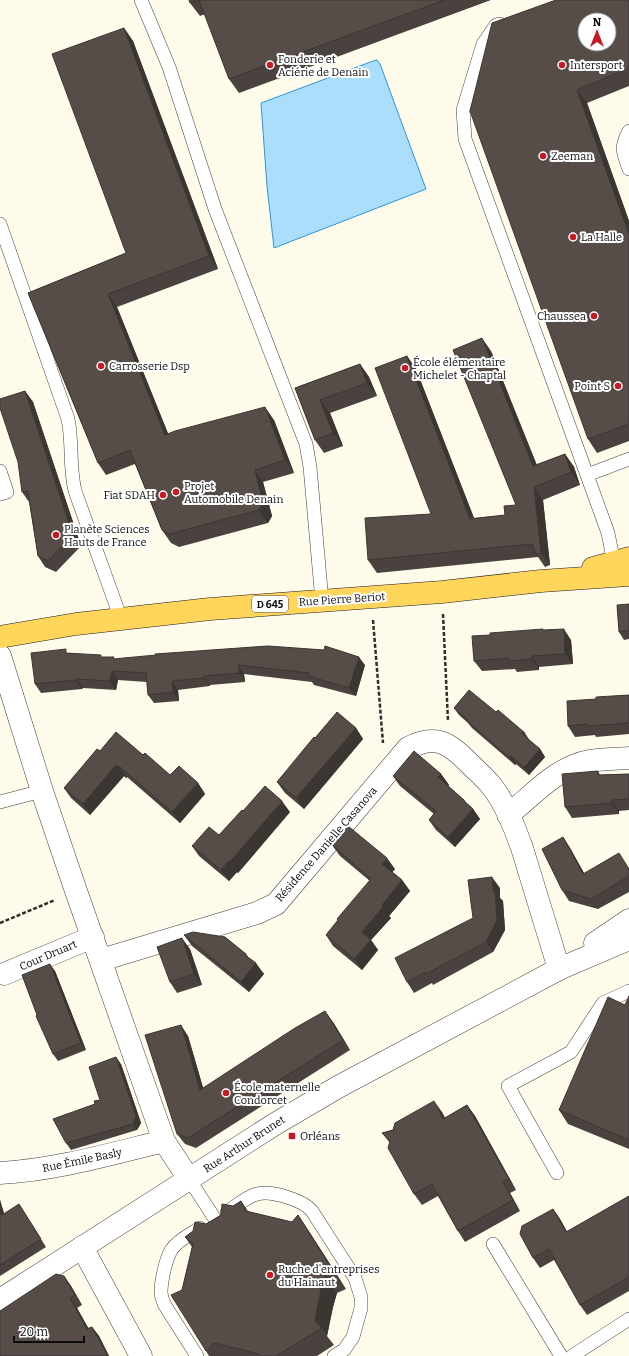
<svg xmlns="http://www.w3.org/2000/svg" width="629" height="1356" font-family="Bitter,serif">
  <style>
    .water { fill: #abdefb; stroke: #2d96d8 }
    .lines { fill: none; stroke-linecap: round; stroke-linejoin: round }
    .service-casing { stroke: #3f3f3f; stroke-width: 14 }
    .minor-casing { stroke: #3f3f3f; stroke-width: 23 }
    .tertiary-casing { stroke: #3f3f3f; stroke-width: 23 }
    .primary-casing { stroke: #1d1d1d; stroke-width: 23 }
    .path { stroke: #2e2e2e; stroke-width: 2.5; stroke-dasharray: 4 2; stroke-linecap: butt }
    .service { stroke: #fff; stroke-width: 13 }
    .minor { stroke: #fff; stroke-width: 22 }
    .tertiary { stroke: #fff; stroke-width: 22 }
    .primary { stroke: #ffd55b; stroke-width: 22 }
    .wall { fill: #4a423e }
    .shaded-wall { fill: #3c3632 }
    .building { fill: #564d48; stroke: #3c3632; fill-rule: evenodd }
    .poi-dot { fill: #c61a25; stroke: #fff; stroke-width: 1.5 }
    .labels { text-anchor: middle; stroke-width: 4; stroke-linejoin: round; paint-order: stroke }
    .shield { fill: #fff; stroke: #555; stroke-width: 1 }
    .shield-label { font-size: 10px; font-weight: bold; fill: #0c0c0c }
    .poi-label { font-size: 11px; fill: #0c0c0c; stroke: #fff; text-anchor: start }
    .street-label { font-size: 11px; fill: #0c0c0c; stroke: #fff }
  </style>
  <rect width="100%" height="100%" fill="#fffbeb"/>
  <path class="water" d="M 377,60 L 380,64 L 426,189 L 274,248 L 267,186 L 261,103 L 373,61 Z"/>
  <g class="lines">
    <g class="service-casing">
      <path id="service" d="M 141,0 L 169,67 L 215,209 L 306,444 L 310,467 L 322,601
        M 500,24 L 496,25 L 483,44 L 463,110 L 465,139 L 587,475
        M 629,131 C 620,146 623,154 629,169
        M 0,224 L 68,419 C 73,442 69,467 75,491 L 121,619
        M 0,471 L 7,492 L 0,494
        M 615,568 L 608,533 L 587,475 L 629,459
        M 0,802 L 42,791
        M 557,1173 L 508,1086 L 571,1052 L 603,1003 L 629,991
        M 189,1179 L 215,1219
        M 227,1212 C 236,1206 246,1197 257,1194 C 271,1190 303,1200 312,1211 L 355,1278 L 361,1297 L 361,1308 L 353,1337 L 344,1350 L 334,1356
        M 493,1244 L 561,1356
        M 197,1356 L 164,1304 C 163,1300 161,1297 161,1292 C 161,1282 166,1257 172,1249 C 178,1240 191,1234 200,1228
        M 572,1356 L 629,1319"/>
    </g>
    <g class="minor-casing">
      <path id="minor" d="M 0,656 L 42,791 L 76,891 L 164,1141 L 189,1179
        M 508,815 C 533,795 557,767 589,761 C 602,759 616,759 629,758
        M 101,960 L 257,913 L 276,904 L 408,748 C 437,733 450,744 470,764 C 477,771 484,777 490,784 C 505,802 514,826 522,848 L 559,969
        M 4,974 L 93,937
        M 0,1173 C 56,1170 110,1154 164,1141
        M 82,1247 L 141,1356"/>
    </g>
    <g class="tertiary-casing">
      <path id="tertiary" d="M 595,943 L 629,920
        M 0,1300 L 275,1124 L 338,1087 L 559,969 L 629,939"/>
    </g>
    <g class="primary-casing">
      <path id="primary" d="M 593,568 L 629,558
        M 0,637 L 76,624 L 210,609 L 442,592 L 541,581 L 629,575"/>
    </g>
    <path class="path" d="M 443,614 L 448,721
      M 373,620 L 383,743
      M 0,923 L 55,900"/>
    <use href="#service" class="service"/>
    <use href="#minor" class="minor"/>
    <use href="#tertiary" class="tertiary"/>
    <use href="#primary" class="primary"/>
  </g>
  <path class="wall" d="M 189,0 L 491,0 L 239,93 L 229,79 L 205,14 L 200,16 L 190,3 Z
    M 629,0 L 629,86 L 587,103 L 629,221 L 629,441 L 597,453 L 588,439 L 492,23 Z
    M 124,28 L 133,41 L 218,269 L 117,307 L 168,434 L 274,420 L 294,473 L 263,482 L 272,516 L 268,523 L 179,547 L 171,543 L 162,530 L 135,464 L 106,475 L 98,463 L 28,293 L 126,253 Z
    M 491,351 L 537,465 L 565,454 L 574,467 L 580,485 L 543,500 L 550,565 L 545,567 L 538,557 L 377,573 L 368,560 L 431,514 L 407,356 L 416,369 L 474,518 L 505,515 L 516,505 Z
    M 360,364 L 369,377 L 377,396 L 330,413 L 343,446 L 324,453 L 315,440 L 295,388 Z
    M 25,391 L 33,402 L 81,546 L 56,572 L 45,567 L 38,556 L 29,502 L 22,492 Z
    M 629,604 L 629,639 L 624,640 L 619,632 Z
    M 544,630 L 571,640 L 573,664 L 539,667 L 539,670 L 517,672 L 515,669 L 482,671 L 474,661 Z
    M 69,653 L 102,657 L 115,659 L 365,665 L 356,696 L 314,685 L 312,682 L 244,674 L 245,682 L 210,685 L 210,686 L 178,690 L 179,701 L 154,703 L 148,695 L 147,682 L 118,680 L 116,690 L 83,688 L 82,689 L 41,693 L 35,684 Z
    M 629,695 L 629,734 L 596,737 L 595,735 L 575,737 L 568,726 L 596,699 Z
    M 454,708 L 496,712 L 525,733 L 530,741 L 529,741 L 540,749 L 545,757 L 529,775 L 516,764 L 515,765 L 472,728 L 468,723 L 459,715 Z
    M 356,728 L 363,739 L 304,809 L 285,793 L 277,782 L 315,738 Z
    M 100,751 L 143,755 L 170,775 L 198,783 L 205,794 L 180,823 L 127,777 L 126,778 L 124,776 L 90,815 L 71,798 L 64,788 Z
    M 598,771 L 600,775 L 629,774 L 629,810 L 619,811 L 619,814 L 572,818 L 565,807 Z
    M 441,774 L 449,785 L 448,786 L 473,809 L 480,819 L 455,847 L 436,830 L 429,820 L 434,814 L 400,786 L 393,776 Z
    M 243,811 L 290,812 L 238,873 L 237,872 L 229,881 L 199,856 L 192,846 L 219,835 Z
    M 563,837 L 570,848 L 584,873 L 629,868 L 629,892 L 598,909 L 569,901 L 562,890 Z
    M 332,845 L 395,869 L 392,872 L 402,880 L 410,891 L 389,916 L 391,918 L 371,940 L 378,950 L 362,970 L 333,946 L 326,935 L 370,881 L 340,856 Z
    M 500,888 L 500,898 L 503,901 L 505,930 L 493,952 L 433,985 L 432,983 L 414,993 L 407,982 L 473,918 Z
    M 184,935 L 246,954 L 249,958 L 264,974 L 249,992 L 192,946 Z
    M 190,949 L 202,985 L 177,993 L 170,982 Z
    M 55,971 L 86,1050 L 58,1061 L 53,1054 L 37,1015 Z
    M 629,996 L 629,1149 L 568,1124 L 559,1110 L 625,1005 Z
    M 333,1022 L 350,1050 L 196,1148 L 185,1144 L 177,1134 L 188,1036 L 203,1088 Z
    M 121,1064 L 141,1123 L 137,1130 L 71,1150 L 66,1143 L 95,1104 L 100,1100 Z
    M 467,1105 L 475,1116 L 516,1190 L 510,1193 L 520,1211 L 465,1242 L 458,1231 L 438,1196 L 422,1205 L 414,1194 L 390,1143 L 382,1133 L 393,1130 L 442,1112 L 445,1118 Z
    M 629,1196 L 629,1291 L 587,1315 L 580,1305 L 554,1260 L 540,1268 L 533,1258 L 553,1209 L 560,1219 L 567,1232 Z
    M 0,1200 L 4,1214 L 24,1212 L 46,1247 L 0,1276 Z
    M 241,1201 L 248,1212 L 292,1222 L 298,1215 L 310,1233 L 346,1289 L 337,1293 L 333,1307 L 327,1336 L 334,1345 L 317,1356 L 209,1356 L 206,1351 L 182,1290 L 192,1247 L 185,1237 L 221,1215 Z
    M 64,1276 L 71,1286 L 82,1305 L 77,1308 L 88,1328 L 92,1327 L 99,1336 L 109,1356 L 0,1356 Z"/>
  <path class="shaded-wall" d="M 124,28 L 133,41 L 218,269 L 209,256 Z
    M 577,90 L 587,103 L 629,221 L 629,234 Z
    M 108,294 L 117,307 L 174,448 L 165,435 Z
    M 482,338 L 491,351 L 542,479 L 533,466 Z
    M 407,356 L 416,369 L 479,531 L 470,519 Z
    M 360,364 L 369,377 L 377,396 L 367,383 Z
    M 25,391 L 33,402 L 81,546 L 73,535 Z
    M 320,400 L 330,413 L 343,446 L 333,433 Z
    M 265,407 L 274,420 L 294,473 L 285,460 Z
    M 565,454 L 574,467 L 580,485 L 571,472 Z
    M 255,470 L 263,482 L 272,516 L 268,523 L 259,510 Z
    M 534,487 L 543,500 L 550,565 L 541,553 Z
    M 564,629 L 571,640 L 573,664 L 565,654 Z
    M 532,656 L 539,667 L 539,670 L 532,659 Z
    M 359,657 L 365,665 L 356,696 L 349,688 Z
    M 238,665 L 244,674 L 245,682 L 239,673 Z
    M 112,671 L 118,680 L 116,690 L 110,681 Z
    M 204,676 L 210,685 L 210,686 L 204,678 Z
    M 77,679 L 83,688 L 82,689 L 76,680 Z
    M 172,681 L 178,690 L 179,701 L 173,692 Z
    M 356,728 L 363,739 L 304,809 L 296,798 Z
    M 540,749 L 545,757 L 529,775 L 524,768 Z
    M 511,756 L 516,764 L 515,765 L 510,758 Z
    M 116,765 L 124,776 L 90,815 L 83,804 Z
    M 119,766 L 127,777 L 126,778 L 118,767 Z
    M 441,774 L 449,785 L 446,788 L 438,777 Z
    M 198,783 L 205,794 L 180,823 L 172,812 Z
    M 464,800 L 472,810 L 473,809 L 480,819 L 455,847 L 448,837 Z
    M 611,800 L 619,811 L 619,814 L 612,803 Z
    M 282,801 L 290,812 L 238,873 L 230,862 Z
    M 563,837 L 570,848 L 590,884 L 583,874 Z
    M 387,858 L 395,869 L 390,875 L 382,864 Z
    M 229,861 L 237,872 L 229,881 L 221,870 Z
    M 492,877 L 500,888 L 500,898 L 503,901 L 505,930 L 493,952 L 486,942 L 493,891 Z
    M 402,880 L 410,891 L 389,916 L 391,918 L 371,940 L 378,950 L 362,970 L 354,959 L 362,932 L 382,905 Z
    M 182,938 L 190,949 L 202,985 L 194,974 Z
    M 256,963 L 264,974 L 249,992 L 241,982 Z
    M 50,964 L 55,971 L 86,1050 L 81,1043 Z
    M 325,1011 L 333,1022 L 350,1050 L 343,1040 Z
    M 181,1025 L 188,1036 L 207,1101 L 200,1090 Z
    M 116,1057 L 121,1064 L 141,1123 L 137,1130 L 133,1124 Z
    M 434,1101 L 442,1112 L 450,1129 L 443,1119 Z
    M 467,1105 L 475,1116 L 516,1190 L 509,1179 Z
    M 503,1182 L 510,1193 L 520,1211 L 513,1200 Z
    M 0,1200 L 7,1223 L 2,1215 L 0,1210 Z
    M 241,1201 L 253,1219 L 246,1211 Z
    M 553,1209 L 560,1219 L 573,1242 L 566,1232 Z
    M 298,1215 L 310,1233 L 346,1289 L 334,1272 Z
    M 325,1275 L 337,1293 L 333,1307 L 327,1336 L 322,1328 L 315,1321 L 321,1289 Z
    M 64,1276 L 71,1286 L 82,1305 L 75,1295 Z
    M 70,1298 L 77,1308 L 94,1338 L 87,1329 Z
    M 92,1327 L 99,1336 L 109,1356 L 108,1356 Z"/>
  <path class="building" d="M 189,0 L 198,0 L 190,3 Z
    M 199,0 L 445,0 L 229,79 Z
    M 556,0 L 629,0 L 629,68 L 577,90 L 629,234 L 629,424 L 588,439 L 470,111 L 492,23 ZM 585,20 L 609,20 L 609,44 L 585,44 Z
    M 124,28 L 209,256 L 108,294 L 165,435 L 175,431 L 265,407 L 285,460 L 255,470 L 263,503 L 259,510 L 170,534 L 162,530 L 130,450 L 98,463 L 28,293 L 126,253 L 52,54 Z
    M 482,338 L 533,466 L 565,454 L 571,472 L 534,487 L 541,553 L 536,554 L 532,544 L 368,560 L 365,518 L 431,514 L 375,368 L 407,356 L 470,519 L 505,515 L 504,506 L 516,505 L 453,350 Z
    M 360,364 L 367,383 L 320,400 L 333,433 L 315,440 L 295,388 Z
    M 25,391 L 73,535 L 48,561 L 38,556 L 28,491 L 22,492 L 18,462 L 0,408 L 0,399 Z
    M 629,604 L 629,631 L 619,632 L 617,605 Z
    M 543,629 L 543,630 L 564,629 L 565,654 L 532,656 L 532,659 L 509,661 L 509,658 L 474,661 L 472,636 L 490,635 L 490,633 Z
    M 268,646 L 324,650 L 325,646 L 359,657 L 349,688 L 308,676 L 309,673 L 238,665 L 239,673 L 204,676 L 204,678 L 172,681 L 173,692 L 148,695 L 146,673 L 112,671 L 110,681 L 77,679 L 76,680 L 35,684 L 31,653 L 66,649 L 66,653 L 101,655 L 101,657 L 114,657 L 113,659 L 156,655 L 155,654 Z
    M 469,690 L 496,712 L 498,710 L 525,733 L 521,733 L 540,749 L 524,768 L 511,756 L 510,758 L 466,720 L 467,719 L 454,708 Z
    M 629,695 L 629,723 L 589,726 L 588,724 L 568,726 L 567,701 L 596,699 L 596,697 Z
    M 337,712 L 356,728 L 296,798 L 277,782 L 314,737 L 315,738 Z
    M 116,732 L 143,755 L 145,753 L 170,775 L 179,766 L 198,783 L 172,812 L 119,766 L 118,767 L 116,765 L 83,804 L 64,788 L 97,749 L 100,751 Z
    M 414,751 L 441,774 L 438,777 L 464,800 L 464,801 L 473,809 L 448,837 L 429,820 L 436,811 L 393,776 Z
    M 598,771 L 598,775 L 629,774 L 629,799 L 611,800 L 612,803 L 565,807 L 562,774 Z
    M 265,786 L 282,801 L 230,862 L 229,861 L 221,870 L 192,846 L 209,827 L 219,835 L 242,810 L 243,811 Z
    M 348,826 L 387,858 L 382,864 L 402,880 L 382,905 L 383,907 L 362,932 L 371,940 L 354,959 L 326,935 L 338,920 L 337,919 L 370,880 L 369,880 L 370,878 L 332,845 Z
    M 563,837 L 583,874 L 619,853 L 629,869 L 629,876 L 591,899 L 562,890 L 542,849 Z
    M 492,877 L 493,891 L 495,890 L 497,920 L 486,942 L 426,974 L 425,972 L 407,982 L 395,958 L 473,918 L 468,880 Z
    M 193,932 L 225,937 L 246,954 L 245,955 L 256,963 L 241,982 L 184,935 Z
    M 182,938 L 194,974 L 170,982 L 157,947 Z
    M 50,964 L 81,1043 L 53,1054 L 36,1016 L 37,1015 L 22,975 Z
    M 629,996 L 629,1140 L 559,1110 L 608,997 L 625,1005 Z
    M 325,1011 L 343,1040 L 188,1138 L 177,1134 L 145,1035 L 181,1025 L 200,1090 L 295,1028 Z
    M 116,1057 L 136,1116 L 133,1124 L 66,1143 L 53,1119 L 95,1104 L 94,1101 L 100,1100 L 89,1067 Z
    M 434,1101 L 443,1119 L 467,1105 L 509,1179 L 503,1182 L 513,1200 L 458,1231 L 432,1184 L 414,1194 L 388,1148 L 390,1141 L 382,1133 L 393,1130 L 395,1123 Z
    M 629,1196 L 629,1277 L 580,1305 L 549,1249 L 533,1258 L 520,1234 L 522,1226 L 553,1209 L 566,1232 Z
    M 241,1201 L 246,1211 L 292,1222 L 298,1215 L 334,1272 L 325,1275 L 321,1289 L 315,1321 L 322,1328 L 276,1356 L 260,1356 L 259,1354 L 214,1343 L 206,1351 L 171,1295 L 182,1290 L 193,1244 L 185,1237 L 193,1231 L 195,1222 L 206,1224 L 221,1215 L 222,1204 L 233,1206 Z
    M 19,1204 L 41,1239 L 0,1265 L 0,1210 L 2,1215 Z
    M 56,1274 L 64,1276 L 75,1295 L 70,1298 L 87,1329 L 92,1327 L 108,1356 L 0,1356 L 0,1311 Z"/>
  <g class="poi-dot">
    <circle cx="270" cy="65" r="4"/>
    <circle cx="562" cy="65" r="4"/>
    <circle cx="543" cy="156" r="4"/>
    <circle cx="573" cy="237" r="4"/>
    <circle cx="594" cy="316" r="4"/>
    <circle cx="101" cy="366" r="4"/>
    <circle cx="405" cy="368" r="4"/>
    <circle cx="618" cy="386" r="4"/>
    <circle cx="176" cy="492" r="4"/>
    <circle cx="163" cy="495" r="4"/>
    <circle cx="56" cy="535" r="4"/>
    <circle cx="226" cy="1093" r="4"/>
    <rect x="288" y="1132" width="8" height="8" rx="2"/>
    <circle cx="270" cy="1275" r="4"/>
  </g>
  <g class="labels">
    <rect class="shield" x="252" y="596" width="36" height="16" rx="3"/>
    <g class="shield-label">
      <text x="270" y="608">D 645</text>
    </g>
    <g class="poi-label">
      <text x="278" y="63">Fonderie et<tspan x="278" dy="13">Aciérie de Denain</tspan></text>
      <text x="570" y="69">Intersport</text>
      <text x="551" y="160">Zeeman</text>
      <text x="581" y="241">La Halle</text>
      <text x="586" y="320" text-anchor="end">Chaussea</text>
      <text x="413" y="366">École élémentaire<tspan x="413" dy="13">Michelet - Chaptal</tspan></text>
      <text x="109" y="370">Carrosserie Dsp</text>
      <text x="610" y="390" text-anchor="end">Point S</text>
      <text x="184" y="490">Projet<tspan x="184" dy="13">Automobile Denain</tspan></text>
      <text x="155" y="499" text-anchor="end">Fiat SDAH</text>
      <text x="64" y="533">Planète Sciences<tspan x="64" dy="13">Hauts de France</tspan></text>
      <text x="234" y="1091">École maternelle<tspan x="234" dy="13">Condorcet</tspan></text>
      <text x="300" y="1140">Orléans</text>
      <text x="278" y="1273">Ruche d'entreprises<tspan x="278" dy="13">du Hainaut</tspan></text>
    </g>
    <g class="street-label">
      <text transform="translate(342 599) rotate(-4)" y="4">Rue Pierre Beriot</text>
      <text transform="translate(326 844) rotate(-49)" y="4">Résidence Danielle Casanova</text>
      <text transform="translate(48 955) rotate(-23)" y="4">Cour Druart</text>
      <text transform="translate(244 1144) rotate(-33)" y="4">Rue Arthur Brunet</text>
      <text transform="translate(82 1160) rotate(-12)" y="4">Rue Émile Basly</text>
    </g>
  </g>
  <g transform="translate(597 32)"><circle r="19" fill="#ffffff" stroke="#9e9e9e"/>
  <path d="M0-3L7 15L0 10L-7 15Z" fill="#c61a25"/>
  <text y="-6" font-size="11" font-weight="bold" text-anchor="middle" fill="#0c0c0c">N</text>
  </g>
  <path d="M14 1336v6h70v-6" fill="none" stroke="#0c0c0c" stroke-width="2"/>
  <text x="20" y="1336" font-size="12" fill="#0c0c0c" stroke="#ffffff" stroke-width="3" paint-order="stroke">20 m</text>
</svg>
